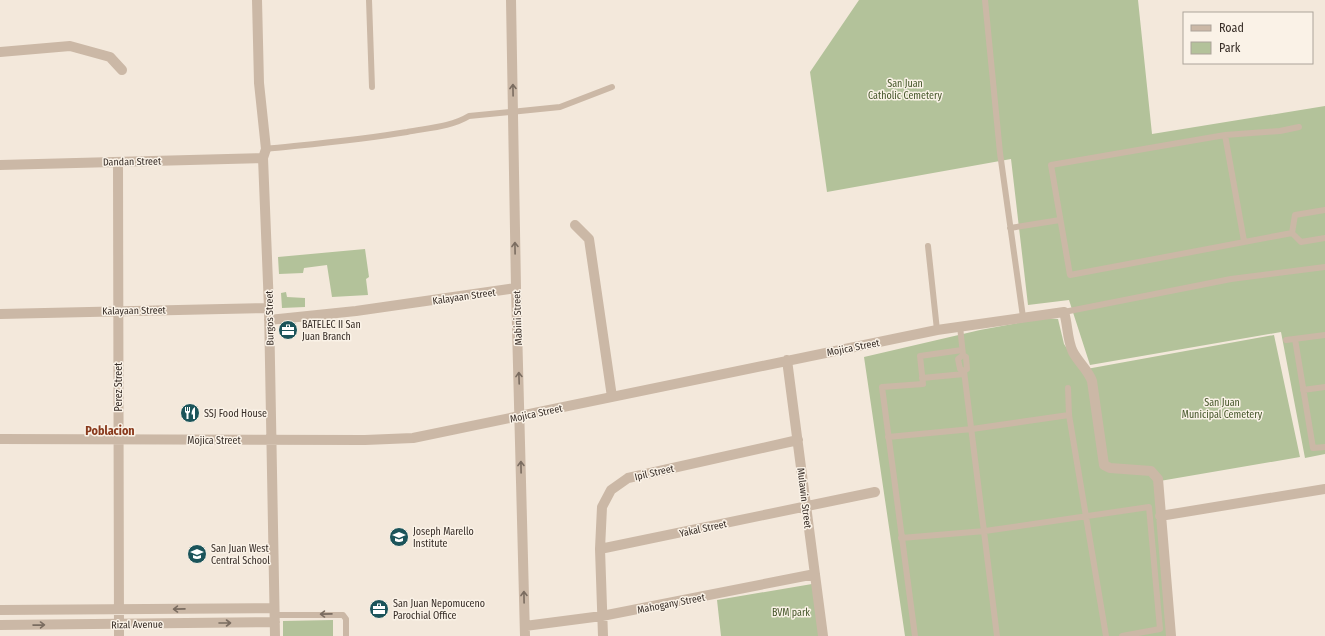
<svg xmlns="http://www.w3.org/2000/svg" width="1325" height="636" font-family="'Fira Sans Condensed',sans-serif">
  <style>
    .green { fill: #b3c29a }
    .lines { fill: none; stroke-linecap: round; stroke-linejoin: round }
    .lane { stroke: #cbb8a6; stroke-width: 6 }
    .street { stroke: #cbb8a6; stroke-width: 10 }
    .oneway { stroke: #7a6c60 }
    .labels { text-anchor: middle; stroke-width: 3; stroke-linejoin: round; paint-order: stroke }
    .park-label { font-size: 10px; fill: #45562a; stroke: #faf2e7 }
    .street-label { font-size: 10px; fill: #372d27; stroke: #faf2e7 }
    .poi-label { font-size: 10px; fill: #372d27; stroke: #faf2e7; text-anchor: start }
    .quarter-label { font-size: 12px; font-weight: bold; fill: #893a1d; stroke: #faf2e7 }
  </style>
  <rect width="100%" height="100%" fill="#f3e8db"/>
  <path class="green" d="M 859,0 L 1138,0 L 1152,134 L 1325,106 L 1325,454 L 1305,458 L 1281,332 L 1090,365 L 1069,300 L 1028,305 L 1011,159 L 827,192 L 810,72 Z
    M 365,249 L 369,277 L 366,279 L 368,295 L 332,297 L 327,265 L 304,268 L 303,273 L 279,274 L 278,257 Z
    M 286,292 L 287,297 L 305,298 L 305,307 L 282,308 L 281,293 Z
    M 1045,318 L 1058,319 L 1064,344 L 1081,370 L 1274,335 L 1300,457 L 1154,482 L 1167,636 L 905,636 L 864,357 L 980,330 Z
    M 812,584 L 820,636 L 721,636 L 717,600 Z
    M 333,620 L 333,636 L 283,636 L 283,621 Z"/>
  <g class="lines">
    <path class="lane" d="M 369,0 L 372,87
      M 985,0 L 1000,153 L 1023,317
      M 1225,135 L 1244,241
      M 266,149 C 313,144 360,140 407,132 C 427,128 451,127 469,116 L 560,107 L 612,87
      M 1010,228 L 1060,220
      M 1292,233 L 1070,275 L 1051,165 L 1225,135 L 1280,131 L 1299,127
      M 1292,233 L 1295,215 L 1325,210
      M 1292,233 L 1301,242 L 1325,238
      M 928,246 L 937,330
      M 1064,312 L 1231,279 L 1325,267
      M 960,326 L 963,355 L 966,357 L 967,369 L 964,371
      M 1295,339 L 1313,448 L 1325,447
      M 1286,340 L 1325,335
      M 963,355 L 958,359 L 960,369 L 964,371 L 997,636
      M 922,378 L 964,374
      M 1068,388 L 1069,415 L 1106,636
      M 1303,390 L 1325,387
      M 888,437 L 972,429 L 1069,415
      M 901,538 L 985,531 L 1149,507 L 1160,629 L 1122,636
      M 274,615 L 343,615 L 346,619 L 346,636
      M 915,636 L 882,387 L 923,384 L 920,356 L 962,350"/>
    <path class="street" d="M 257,0 L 259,83 L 266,149 L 263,158 L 269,308 L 275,636
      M 511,0 L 516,288 L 525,636
      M 0,52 L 70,46 L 110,57 L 122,70
      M 118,162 L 119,636
      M 0,165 L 263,158
      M 575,225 L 589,239 L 612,397
      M 0,314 L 269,308
      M 269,320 L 356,311 L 516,288
      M 787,360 L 823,636
      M 0,439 L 365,440 L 413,438 L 937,330 L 1064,312 C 1068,325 1067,340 1073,352 C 1079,363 1088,370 1092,381 L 1104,465 L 1110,468 L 1151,471 L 1158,479 L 1171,636
      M 1160,516 L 1325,489
      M 600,549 L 875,492
      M 0,610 L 274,608
      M 0,625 L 275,622
      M 525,626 L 602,616 L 815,574
      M 603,636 L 600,549 L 602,507 L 611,490 L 628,478 L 798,440"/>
  </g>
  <defs><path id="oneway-shaft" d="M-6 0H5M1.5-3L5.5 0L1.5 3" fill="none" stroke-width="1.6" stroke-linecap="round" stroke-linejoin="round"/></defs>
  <g class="oneway">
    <use href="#oneway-shaft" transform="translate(513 90) rotate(-91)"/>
    <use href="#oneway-shaft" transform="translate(515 248) rotate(-91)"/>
    <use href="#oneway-shaft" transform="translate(519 378) rotate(-92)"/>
    <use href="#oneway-shaft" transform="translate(521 467) rotate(-91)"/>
    <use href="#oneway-shaft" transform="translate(524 597) rotate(-91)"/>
    <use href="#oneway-shaft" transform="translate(179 609) rotate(179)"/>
    <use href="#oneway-shaft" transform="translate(326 614) rotate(179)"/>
    <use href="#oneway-shaft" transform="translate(225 623)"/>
    <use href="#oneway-shaft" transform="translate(39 625) rotate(-1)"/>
  </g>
  <defs>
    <g id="office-disc" transform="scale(1)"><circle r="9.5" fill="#1b545a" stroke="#faf2e7"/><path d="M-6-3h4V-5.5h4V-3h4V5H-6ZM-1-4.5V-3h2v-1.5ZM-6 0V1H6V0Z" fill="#fff"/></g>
    <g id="restaurant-disc" transform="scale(1)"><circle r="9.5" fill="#1b545a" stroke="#faf2e7"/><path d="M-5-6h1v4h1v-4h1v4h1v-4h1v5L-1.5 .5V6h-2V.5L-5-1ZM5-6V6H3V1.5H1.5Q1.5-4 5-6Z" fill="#fff"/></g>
    <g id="school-disc" transform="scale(1)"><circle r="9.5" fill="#1b545a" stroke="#faf2e7"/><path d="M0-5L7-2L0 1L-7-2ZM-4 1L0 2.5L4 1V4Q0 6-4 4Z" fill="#fff"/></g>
  </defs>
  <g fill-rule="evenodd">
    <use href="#office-disc" x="288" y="330"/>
    <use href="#restaurant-disc" x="190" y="413"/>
    <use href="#school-disc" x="399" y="537"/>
    <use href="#school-disc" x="197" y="554"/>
    <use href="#office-disc" x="379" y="609"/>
  </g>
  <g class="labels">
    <g class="park-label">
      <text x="905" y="87">San Juan<tspan x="905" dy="12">Catholic Cemetery</tspan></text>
      <text x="1222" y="406">San Juan<tspan x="1222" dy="12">Municipal Cemetery</tspan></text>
      <text x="791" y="616">BVM park</text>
    </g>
    <g class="street-label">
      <text transform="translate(132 161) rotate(-1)" y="4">Dandan Street</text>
      <text transform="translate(464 296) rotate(-8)" y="4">Kalayaan Street</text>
      <text transform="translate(134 310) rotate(-1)" y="4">Kalayaan Street</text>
      <text transform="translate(269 318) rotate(-91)" y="4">Burgos Street</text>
      <text transform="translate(517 318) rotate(-92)" y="4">Mabini Street</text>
      <text transform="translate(853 347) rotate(-11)" y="4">Mojica Street</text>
      <text transform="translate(118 387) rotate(-90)" y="4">Perez Street</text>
      <text transform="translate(536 413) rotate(-12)" y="4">Mojica Street</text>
      <text x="214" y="444">Mojica Street</text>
      <text transform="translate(654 472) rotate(-13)" y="4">Ipil Street</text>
      <text transform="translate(805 498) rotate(83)" y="4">Mulawin Street</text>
      <text transform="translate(703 528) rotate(-12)" y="4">Yakal Street</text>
      <text transform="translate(671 603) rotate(-11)" y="4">Mahogany Street</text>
      <text transform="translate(137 624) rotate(-1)" y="4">Rizal Avenue</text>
    </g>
    <g class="poi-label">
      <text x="302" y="328">BATELEC II San<tspan x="302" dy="12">Juan Branch</tspan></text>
      <text x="204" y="417">SSJ Food House</text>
      <text x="413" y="535">Joseph Marello<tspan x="413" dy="12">Institute</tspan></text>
      <text x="211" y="552">San Juan West<tspan x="211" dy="12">Central School</tspan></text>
      <text x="393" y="607">San Juan Nepomuceno<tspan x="393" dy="12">Parochial Office</tspan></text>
    </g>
    <g class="quarter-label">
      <text x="110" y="435">Poblacion</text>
    </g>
  </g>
  <rect x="1183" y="12" width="130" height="52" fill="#faf2e7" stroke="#aca39a"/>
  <rect x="1191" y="25" width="20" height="6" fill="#cbb8a6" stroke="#aca39a"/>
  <text x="1219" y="32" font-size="12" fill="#372d27">Road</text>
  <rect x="1191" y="42" width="20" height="12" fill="#b3c29a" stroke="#aca39a"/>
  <text x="1219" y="52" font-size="12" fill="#372d27">Park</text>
</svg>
